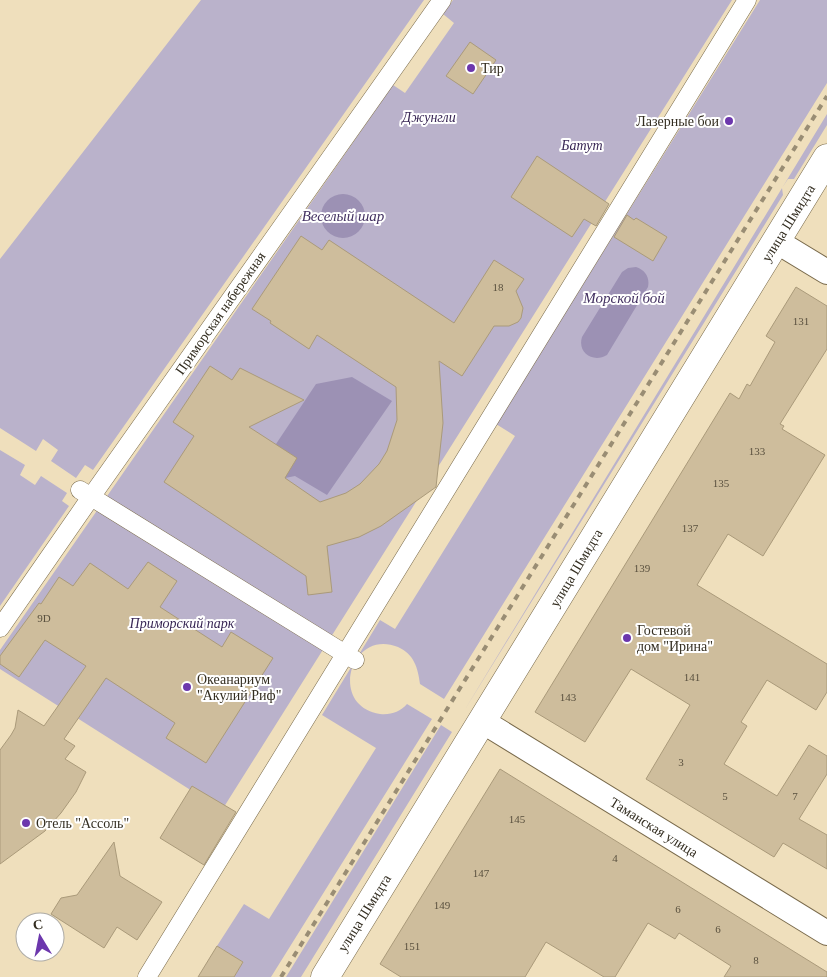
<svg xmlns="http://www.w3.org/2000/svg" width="827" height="977" font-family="'Times New Roman',serif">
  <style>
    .green { fill: #bab2cb }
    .water { fill: #9c91b4 }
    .building { fill: #cebd9c; stroke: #aa9a7a }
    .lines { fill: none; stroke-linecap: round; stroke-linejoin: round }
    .pedestrian-casing { stroke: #796a4b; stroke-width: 19 }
    .minor-casing { stroke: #796a4b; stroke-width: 26 }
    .tertiary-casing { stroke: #796a4b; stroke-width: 29 }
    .pedestrian { stroke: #fff; stroke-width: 18 }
    .minor { stroke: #fff; stroke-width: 24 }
    .tertiary { stroke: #fff; stroke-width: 28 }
    .rail { stroke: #998d74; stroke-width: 4; stroke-dasharray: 6 6; stroke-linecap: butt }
    .poi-dot { fill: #6c37ad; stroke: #fff; stroke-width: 2 }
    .labels { text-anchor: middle; stroke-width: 4; stroke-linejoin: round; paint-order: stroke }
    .number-label { font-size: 11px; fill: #5a513f }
    .poi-label { font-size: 14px; fill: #332d20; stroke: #fff; text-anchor: start }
    .park-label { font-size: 14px; font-style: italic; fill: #392755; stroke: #fff }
    .street-label { font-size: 14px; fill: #332d20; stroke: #fff }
    .water-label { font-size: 15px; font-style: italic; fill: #433161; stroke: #fff }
  </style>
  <rect width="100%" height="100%" fill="#efdfbc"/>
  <path class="green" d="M 201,0 L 424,0 L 93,470 L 85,465 L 76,478 L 51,461 L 58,450 L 43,439 L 36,451 L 0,428 L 0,259 Z
    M 453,0 L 732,0 L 222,810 L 0,669 L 0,650 L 393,85 L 405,93 L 454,23 L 443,14 Z
    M 760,0 L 827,0 L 827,83 L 444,699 L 420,684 C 418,668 414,654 398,647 C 350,628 328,706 380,714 C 391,715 400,712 407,704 L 432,719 L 271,977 L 234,977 L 243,962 L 217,946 L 244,904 L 269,919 L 376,748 L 322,715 L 380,620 L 395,629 L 515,436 L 496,424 Z
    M 827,114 L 827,125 L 794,179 L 788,179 L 782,188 L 783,195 L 464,711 Z
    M 0,450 L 25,465 L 20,475 L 35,485 L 41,476 L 67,493 L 62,501 L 69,506 L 0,606 Z
    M 441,725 L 452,732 L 301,977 L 286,977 Z"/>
  <path class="water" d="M321 216a22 22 0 1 1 44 0a22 22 0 1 1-44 0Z
    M 636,267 C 645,270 650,277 648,287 L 607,355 C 594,363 577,354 582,337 L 622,272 L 628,268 Z
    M 352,377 L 392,401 L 327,495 L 295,476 L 285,478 L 254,449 L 276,444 L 316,384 Z"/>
  <path class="building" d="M 470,42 L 496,60 L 473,94 L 446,76 Z
    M 537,156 L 609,204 L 596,226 L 584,219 L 572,237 L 511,197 Z
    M 627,215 L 634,220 L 636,218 L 667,237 L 653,261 L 614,237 Z
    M 301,236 L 322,250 L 329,240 L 454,323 L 494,260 L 524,279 L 516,291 L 523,308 L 521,318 L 518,322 L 509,326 L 494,326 L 462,376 L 439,361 L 443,423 L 436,487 L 381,526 L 359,537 L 327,546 L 332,592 L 308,595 L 306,576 L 164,482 L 194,436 L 173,422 L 210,366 L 232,380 L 240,368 L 304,400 L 249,427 L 297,458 L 285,478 L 320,502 L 346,493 L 360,484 L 379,464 L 387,451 L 397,420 L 396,387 L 317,335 L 309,349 L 270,323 L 271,321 L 252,309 Z
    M 796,287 L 827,306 L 827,349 L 780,424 L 784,426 L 782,429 L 825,455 L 763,556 L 728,534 L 697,585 L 827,664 L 827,692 L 816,710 L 767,680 L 741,722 L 747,726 L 724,764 L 777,796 L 809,745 L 827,756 L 827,774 L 799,819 L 827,835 L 827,869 L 783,843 L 774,857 L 646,779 L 690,705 L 631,669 L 585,742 L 535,712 L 730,393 L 739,399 L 747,384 L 750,386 L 775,342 L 766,336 Z
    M 148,562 L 177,581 L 160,607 L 222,647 L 231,632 L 273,658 L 206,763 L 166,738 L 175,723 L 106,678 L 64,739 L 75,746 L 65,759 L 86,772 L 76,792 L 61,813 L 45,831 L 0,864 L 0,750 L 11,735 L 15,728 L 18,710 L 44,726 L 86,666 L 45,640 L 19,677 L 0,664 L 0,656 L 39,603 L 41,604 L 59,577 L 73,586 L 90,563 L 128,589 Z
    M 500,769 L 785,946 L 827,972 L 827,977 L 724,977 L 731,966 L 679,933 L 675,939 L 648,923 L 615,977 L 604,977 L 546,942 L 525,977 L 401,977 L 380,964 Z
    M 192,786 L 236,812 L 204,865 L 160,838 Z
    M 114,842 L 120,876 L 162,902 L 137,940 L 117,927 L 104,948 L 51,914 L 61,898 L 77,895 Z
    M 217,946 L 243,962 L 234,977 L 198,977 Z"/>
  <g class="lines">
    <g class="pedestrian-casing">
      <path id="pedestrian" d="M 80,490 L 355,660
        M 0,628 L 91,497 L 442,0
        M 147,977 L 747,0"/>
    </g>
    <g class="minor-casing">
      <path id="minor" d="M 776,241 L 827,272
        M 482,721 L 827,933"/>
    </g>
    <g class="tertiary-casing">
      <path id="tertiary" d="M 325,977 L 827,158"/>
    </g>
    <use href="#pedestrian" class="pedestrian"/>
    <use href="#minor" class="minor"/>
    <use href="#tertiary" class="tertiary"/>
    <path class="rail" d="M 281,977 L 827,96"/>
  </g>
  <g class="poi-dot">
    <circle cx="471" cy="68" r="5"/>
    <circle cx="729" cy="121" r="5"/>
    <circle cx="627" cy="638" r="5"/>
    <circle cx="187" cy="687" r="5"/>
    <circle cx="26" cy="823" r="5"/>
  </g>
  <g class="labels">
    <g class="number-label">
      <text x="498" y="291">18</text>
      <text x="801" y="325">131</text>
      <text x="757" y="455">133</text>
      <text x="721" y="487">135</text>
      <text x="690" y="532">137</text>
      <text x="642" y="572">139</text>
      <text x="44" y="622">9D</text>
      <text x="692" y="681">141</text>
      <text x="568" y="701">143</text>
      <text x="681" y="766">3</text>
      <text x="725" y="800">5</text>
      <text x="795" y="800">7</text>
      <text x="517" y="823">145</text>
      <text x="615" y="862">4</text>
      <text x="481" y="877">147</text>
      <text x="442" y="909">149</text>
      <text x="678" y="913">6</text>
      <text x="718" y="933">6</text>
      <text x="412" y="950">151</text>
      <text x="756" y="964">8</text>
    </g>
    <g class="poi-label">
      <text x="481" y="73">Тир</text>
      <text x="719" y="126" text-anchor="end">Лазерные бои</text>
      <text x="637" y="635">Гостевой<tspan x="637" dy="16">дом "Ирина"</tspan></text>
      <text x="197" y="684">Океанариум<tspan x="197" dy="16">"Акулий Риф"</tspan></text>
      <text x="36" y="828">Отель "Ассоль"</text>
    </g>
    <g class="park-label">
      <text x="429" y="122">Джунгли</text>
      <text x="582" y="150">Батут</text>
      <text x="182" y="628">Приморский парк</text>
    </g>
    <g class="street-label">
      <text transform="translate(788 223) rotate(-58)" y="5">улица Шмидта</text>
      <text transform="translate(220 313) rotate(-55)" y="5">Приморская набережная</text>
      <text transform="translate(576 568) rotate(-59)" y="5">улица Шмидта</text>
      <text transform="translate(654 827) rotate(32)" y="5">Таманская улица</text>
      <text transform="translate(364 913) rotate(-58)" y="5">улица Шмидта</text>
    </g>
    <g class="water-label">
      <text x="343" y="221">Веселый шар</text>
      <text x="624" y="303">Морской бой</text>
    </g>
  </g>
  <g transform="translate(40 937) rotate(350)"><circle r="24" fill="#ffffff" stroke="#adaba6"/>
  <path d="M0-4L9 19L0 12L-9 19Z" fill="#6c37ad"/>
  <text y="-8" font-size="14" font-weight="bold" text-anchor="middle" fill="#332d20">С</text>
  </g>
</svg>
